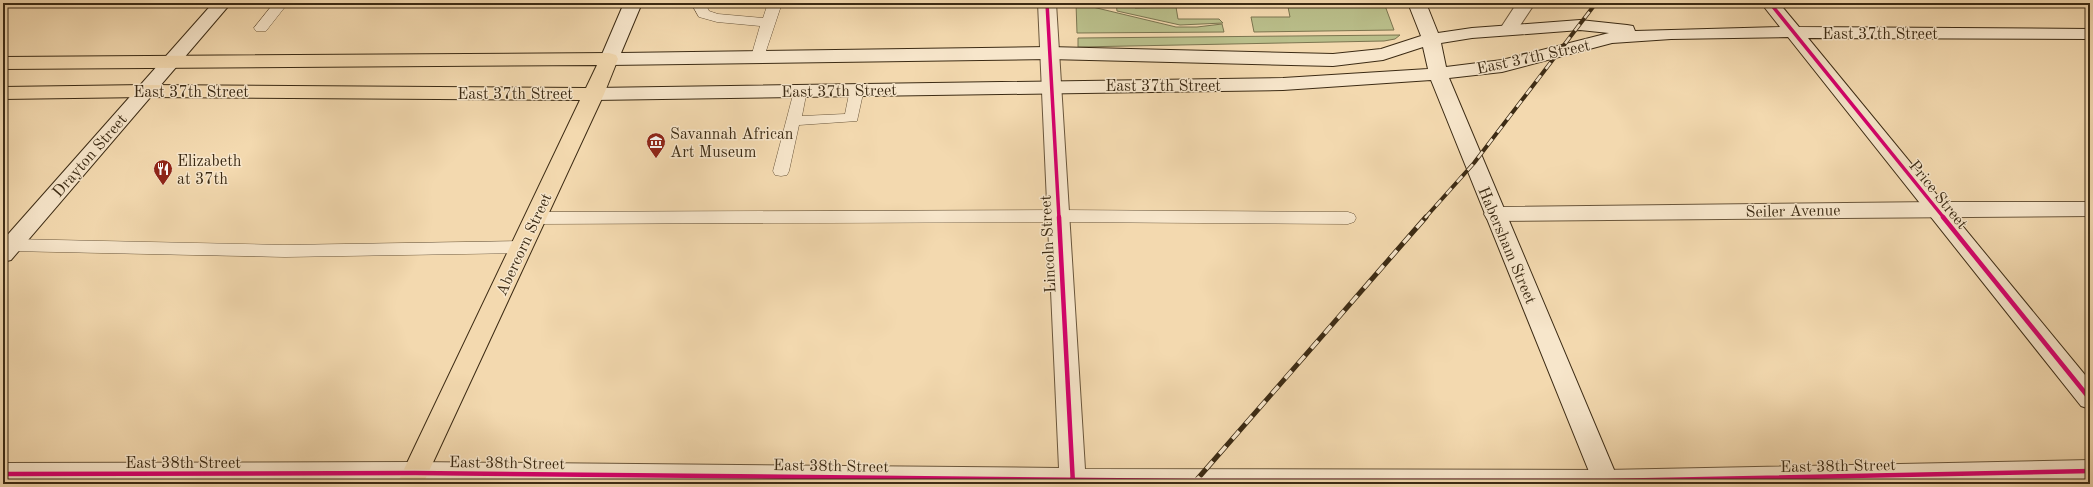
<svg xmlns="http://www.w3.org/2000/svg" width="2093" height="487" font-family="'Old Standard TT',serif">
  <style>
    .green { fill: #babf8b; stroke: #7b7550 }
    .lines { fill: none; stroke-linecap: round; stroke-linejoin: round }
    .lane-casing { stroke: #6a563b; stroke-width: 1 }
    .street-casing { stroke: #6a563b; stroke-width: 2 }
    .secondary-casing { stroke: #3c2b14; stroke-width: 2 }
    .primary-casing { stroke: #3c2b14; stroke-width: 2 }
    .lane { fill: #f7e6cb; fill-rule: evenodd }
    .street { fill: #f7e6cb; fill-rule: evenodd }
    .secondary { fill: #f7e6cb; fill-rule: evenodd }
    .primary { fill: #f3d9af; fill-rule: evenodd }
    .rail-far1-casing { stroke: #3c2b14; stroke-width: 4 }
    .rail-casing { stroke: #3c2b14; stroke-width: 5 }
    .rail-far1 { stroke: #f7e6cb; stroke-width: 2.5; stroke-dasharray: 8; stroke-linecap: butt }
    .rail { stroke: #f7e6cb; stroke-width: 3.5; stroke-dasharray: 10; stroke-linecap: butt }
    .cycleway-far1-casing { stroke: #f7e6cb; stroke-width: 5.5 }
    .cycleway-casing { stroke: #f7e6cb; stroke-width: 7 }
    .cycleway-far1 { stroke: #d6006c; stroke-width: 3.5 }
    .cycleway { stroke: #d6006c; stroke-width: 4.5 }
    .labels { text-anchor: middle; stroke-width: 3; stroke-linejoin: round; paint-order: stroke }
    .street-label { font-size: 16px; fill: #3c2b14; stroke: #f7e6cb }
    .poi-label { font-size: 16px; fill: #3c2b14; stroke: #f7e6cb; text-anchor: start }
  </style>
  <rect width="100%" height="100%" fill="#f3d9af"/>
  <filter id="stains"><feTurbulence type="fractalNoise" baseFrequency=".005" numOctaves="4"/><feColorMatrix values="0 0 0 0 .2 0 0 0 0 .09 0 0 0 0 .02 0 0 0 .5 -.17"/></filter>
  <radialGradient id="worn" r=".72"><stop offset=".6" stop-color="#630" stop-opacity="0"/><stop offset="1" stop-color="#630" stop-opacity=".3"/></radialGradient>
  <path class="green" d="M 1076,3 L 1176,27 L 1197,27 L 1222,24 L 1224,32 L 1077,33 Z
    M 1116,3 L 1134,3 L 1135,8 L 1176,7 L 1178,19 L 1219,19 L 1223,23 L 1180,25 L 1117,11 Z
    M 1329,3 L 1384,3 L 1394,30 L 1254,32 L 1251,17 L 1290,17 L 1288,7 L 1330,7 Z
    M 1400,35 L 1395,39 L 1384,41 L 1078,47 L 1078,38 Z"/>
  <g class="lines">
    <g class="lane-casing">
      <path id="lane" d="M 274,3 L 288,3 L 266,31 L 256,31 L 254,28 Z
        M 691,3 L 705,3 L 709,11 L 718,14 L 763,18 L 768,3 L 782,3 L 763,60 L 753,60 L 751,57 L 760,26 L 717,22 L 699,17 Z
        M 857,84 L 862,86 L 864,89 L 857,121 L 799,125 L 789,171 L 787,175 L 781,176 L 775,175 L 773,171 L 795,87 L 805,87 L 807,90 L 802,116 L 845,114 L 850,89 L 852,86 Z
        M 1058,210 L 1348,212 L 1354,214 L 1356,218 L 1354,222 L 1348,224 L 1058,222 L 535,224 L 529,222 L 527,218 L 529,214 L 535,212 Z
        M 10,239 L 285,245 L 521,241 L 527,243 L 530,247 L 527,251 L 521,253 L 285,257 L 10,251 L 3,248 L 4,241 Z"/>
    </g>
    <g class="street-casing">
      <path id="street" d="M 1038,3 L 1056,3 L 1085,469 L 1606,470 L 2090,460 L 2090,482 L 1999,484 L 3,484 L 3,463 L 415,462 L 1059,468 Z
        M 1517,3 L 1535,3 L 1515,33 L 1509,34 L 1503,33 L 1500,29 Z
        M 1935,202 L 2090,202 L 2090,216 L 1495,221 L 1487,219 L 1484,214 L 1487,209 L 1495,207 Z"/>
    </g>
    <g class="secondary-casing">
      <path id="secondary" d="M 213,3 L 231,3 L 11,260 L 3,262 L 3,240 Z
        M 624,3 L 642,3 L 621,53 L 1049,47 L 1333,54 L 1381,49 L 1421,36 L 1408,3 L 1426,3 L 1438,33 L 1472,28 L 1580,20 L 1627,25 L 1633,26 L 1635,31 L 1780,27 L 1761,3 L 1779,3 L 1799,27 L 2090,29 L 2090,39 L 1808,38 L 2090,381 L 2090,409 L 2081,406 L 1788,37 L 1671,39 L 1612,43 L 1502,72 L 1449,78 L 1620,484 L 1594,484 L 1431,80 L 1283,90 L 594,100 L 587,98 L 584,94 L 587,90 L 594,88 L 1283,78 L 1428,69 L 1423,47 L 1383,60 L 1333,66 L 1049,59 L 609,65 L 602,63 L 600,59 ZM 1580,30 L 1609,33 L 1502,60 L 1446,67 L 1441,43 L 1472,38 Z"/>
    </g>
    <g class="primary-casing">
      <path id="primary" d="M 609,53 L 616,55 L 618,59 L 604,94 L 423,484 L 397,484 L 580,100 L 145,97 L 3,99 L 3,87 L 145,85 L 586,88 L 597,65 L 3,69 L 3,57 Z"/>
    </g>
    <use href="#lane" class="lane"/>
    <use href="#street" class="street"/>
    <use href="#secondary" class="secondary"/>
    <use href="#primary" class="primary"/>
    <g class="rail-far1-casing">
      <path id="rail-far1" d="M 1425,218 L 1474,163 L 1596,3"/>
    </g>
    <g class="rail-casing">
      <path id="rail" d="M 1193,484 L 1426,217"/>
    </g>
    <use href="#rail-far1" class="rail-far1"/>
    <use href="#rail" class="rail"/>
    <g class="cycleway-far1-casing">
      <path id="cycleway-far1" d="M 1047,3 L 1059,218
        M 1770,3 L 1944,218"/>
    </g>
    <g class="cycleway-casing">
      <path id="cycleway" d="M 1059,217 L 1073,484
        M 1943,217 L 2090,399
        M 3,474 L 415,473 L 1195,481 L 1606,481 L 2090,471"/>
    </g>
    <use href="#cycleway-far1" class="cycleway-far1"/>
    <use href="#cycleway" class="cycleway"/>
  </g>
  <defs>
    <g id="museum-pin" transform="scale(1)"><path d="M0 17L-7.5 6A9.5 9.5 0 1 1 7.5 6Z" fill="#8f2418" stroke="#f7e6cb"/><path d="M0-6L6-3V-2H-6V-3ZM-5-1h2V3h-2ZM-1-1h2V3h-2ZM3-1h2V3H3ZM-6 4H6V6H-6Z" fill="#fff"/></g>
    <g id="restaurant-pin" transform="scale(1)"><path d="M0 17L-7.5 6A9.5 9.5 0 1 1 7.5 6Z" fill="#8f2418" stroke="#f7e6cb"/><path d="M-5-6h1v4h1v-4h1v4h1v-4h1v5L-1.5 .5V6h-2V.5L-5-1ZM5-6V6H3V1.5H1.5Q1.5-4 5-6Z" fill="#fff"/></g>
  </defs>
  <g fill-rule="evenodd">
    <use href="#museum-pin" x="656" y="142"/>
    <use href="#restaurant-pin" x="163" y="169"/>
  </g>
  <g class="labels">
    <g class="street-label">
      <text x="1880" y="39">East 37th Street</text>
      <text transform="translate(1533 56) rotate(-12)" y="6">East 37th Street</text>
      <text x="1163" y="91">East 37th Street</text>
      <text transform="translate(839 90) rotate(-1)" y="6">East 37th Street</text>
      <text x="191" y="97">East 37th Street</text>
      <text x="515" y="99">East 37th Street</text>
      <text transform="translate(89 155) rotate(-49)" y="6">Drayton Street</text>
      <text transform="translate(1939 194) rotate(51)" y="6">Price Street</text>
      <text transform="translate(1793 210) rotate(-1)" y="6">Seiler Avenue</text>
      <text transform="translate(523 244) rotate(-65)" y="6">Abercorn Street</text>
      <text transform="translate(1047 244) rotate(-93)" y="6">Lincoln Street</text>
      <text transform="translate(1508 245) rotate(67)" y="6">Habersham Street</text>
      <text x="183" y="468">East 38th Street</text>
      <text transform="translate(507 462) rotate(1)" y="6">East 38th Street</text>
      <text transform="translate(831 465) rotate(1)" y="6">East 38th Street</text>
      <text transform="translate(1838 465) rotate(-1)" y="6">East 38th Street</text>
    </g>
    <g class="poi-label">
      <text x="670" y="139">Savannah African<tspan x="670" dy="18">Art Museum</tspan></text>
      <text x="177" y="166">Elizabeth<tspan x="177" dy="18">at 37th</tspan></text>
    </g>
  </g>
  <rect width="2093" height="487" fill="none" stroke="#f3d9af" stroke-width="16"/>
  <rect x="4" y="4" width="2085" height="479" fill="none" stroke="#3c2b14" stroke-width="2"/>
  <rect x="8" y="8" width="2077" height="471" fill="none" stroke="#3c2b14"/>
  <rect width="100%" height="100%" filter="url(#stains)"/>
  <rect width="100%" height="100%" fill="url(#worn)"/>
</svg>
